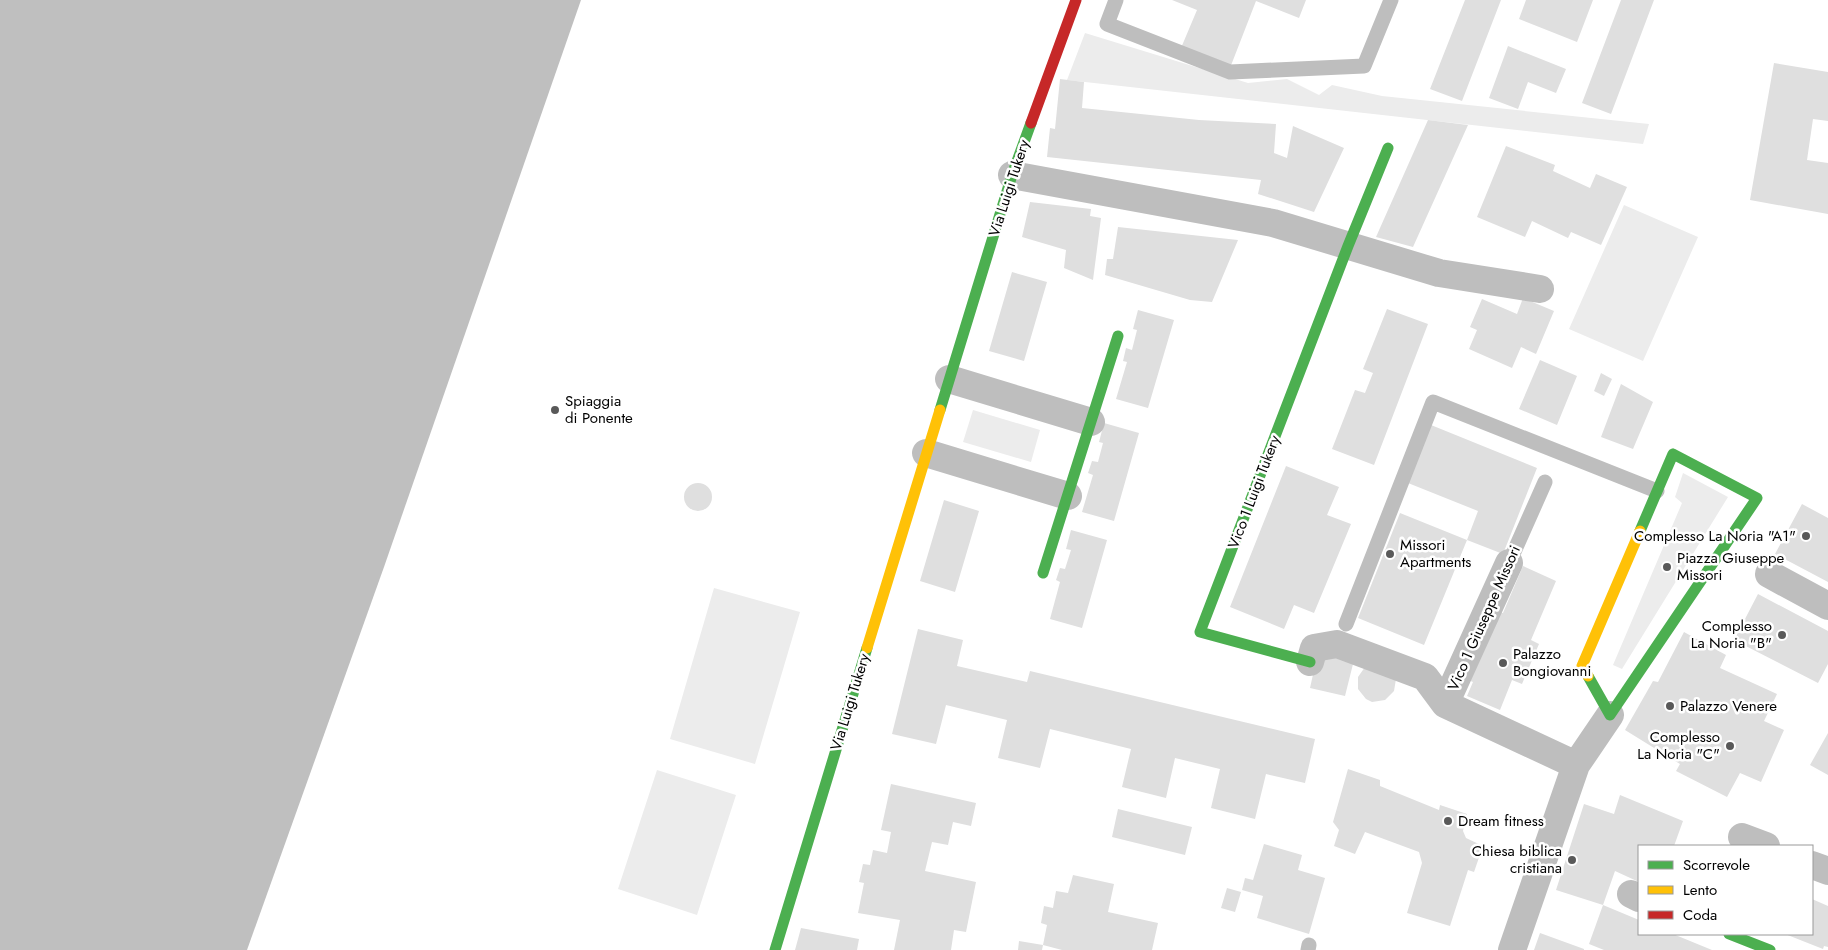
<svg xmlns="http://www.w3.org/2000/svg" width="1828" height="950" font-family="Jost,sans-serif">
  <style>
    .green { fill: #ececec }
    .water { fill: #bfbfbf }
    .building { fill: #dfdfdf }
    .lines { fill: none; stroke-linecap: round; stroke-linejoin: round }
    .lane { stroke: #bebebe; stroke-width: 15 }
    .street { stroke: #bebebe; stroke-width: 28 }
    .fast { stroke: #4caf50; stroke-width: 11 }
    .slow { stroke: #ffc107; stroke-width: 11 }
    .jam { stroke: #c62828; stroke-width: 11 }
    .poi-dot { fill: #595959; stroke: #fff; stroke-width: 2 }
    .labels { text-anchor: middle; stroke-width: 5; stroke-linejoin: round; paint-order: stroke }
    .street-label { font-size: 15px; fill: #000; stroke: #fff }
    .poi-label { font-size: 15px; fill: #000; stroke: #fff; text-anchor: start }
  </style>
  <rect width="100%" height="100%" fill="#fff"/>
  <path class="green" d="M 1085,33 L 1248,83 L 1287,79 L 1319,95 L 1332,85 L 1382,96 L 1649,124 L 1643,144 L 1067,80 Z
    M 1624,205 L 1698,237 L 1643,361 L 1569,329 Z
    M 973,410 L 1040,430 L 1031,462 L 963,442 Z
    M 1683,473 L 1728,497 L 1622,669 L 1613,665 L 1682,503 L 1675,497 Z
    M 714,588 L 800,612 L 755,764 L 670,739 Z
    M 657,770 L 736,795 L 697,915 L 618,889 Z"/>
  <path class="water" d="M 0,0 L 581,0 L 384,567 L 247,950 L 0,950 Z"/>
  <path class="building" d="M 1172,0 L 1306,0 L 1299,18 L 1256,1 L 1230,68 L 1181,48 L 1197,10 Z
    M 1465,0 L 1501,0 L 1462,101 L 1430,89 Z
    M 1526,0 L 1593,0 L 1577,42 L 1519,19 Z
    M 1621,0 L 1654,0 L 1611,114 L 1582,103 Z
    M 1508,46 L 1566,69 L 1556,93 L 1528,82 L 1518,109 L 1489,98 Z
    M 1774,63 L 1828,72 L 1828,121 L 1813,119 L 1807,160 L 1828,163 L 1828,214 L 1750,200 Z
    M 1060,79 L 1084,82 L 1082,108 L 1199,120 L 1276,124 L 1274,153 L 1287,158 L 1293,126 L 1344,148 L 1314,212 L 1258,194 L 1261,180 L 1047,157 L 1050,128 L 1055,129 Z
    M 1428,120 L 1468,125 L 1413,247 L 1376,237 Z
    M 1506,146 L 1555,165 L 1553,171 L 1590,188 L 1596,174 L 1627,187 L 1601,245 L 1571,232 L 1568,238 L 1532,221 L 1525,237 L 1477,217 Z
    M 1030,202 L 1091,209 L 1090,216 L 1101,218 L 1093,280 L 1064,268 L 1066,250 L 1022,237 Z
    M 1118,227 L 1238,240 L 1212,302 L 1190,300 L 1105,275 L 1107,259 L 1113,259 Z
    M 1012,272 L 1047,282 L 1024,361 L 989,351 Z
    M 1523,298 L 1554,311 L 1536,354 L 1521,347 L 1512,368 L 1469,349 L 1477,330 L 1470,327 L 1482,299 L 1517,314 Z
    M 1387,309 L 1428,324 L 1374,465 L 1332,449 L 1355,390 L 1365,393 L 1373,373 L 1363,369 Z
    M 1138,310 L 1174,320 L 1148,408 L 1116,399 L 1127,362 L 1123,361 L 1126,348 L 1132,350 L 1137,330 L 1133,329 Z
    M 1540,360 L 1577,376 L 1557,425 L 1519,409 Z
    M 1601,373 L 1612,379 L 1604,396 L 1594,391 Z
    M 1621,384 L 1653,402 L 1633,449 L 1601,437 Z
    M 1104,423 L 1139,433 L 1114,521 L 1082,512 L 1093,475 L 1088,473 L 1092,461 L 1098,462 L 1103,443 L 1099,442 Z
    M 1431,425 L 1537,468 L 1503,554 L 1467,540 L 1424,645 L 1358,618 L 1400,513 L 1467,540 L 1478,511 L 1408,483 Z
    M 1286,466 L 1339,487 L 1327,515 L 1351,524 L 1314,613 L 1294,605 L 1284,629 L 1230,607 Z
    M684 497a14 14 0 1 1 28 0a14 14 0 1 1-28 0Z
    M 944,500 L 979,511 L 955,592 L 920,581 Z
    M 1802,504 L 1828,518 L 1828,582 L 1775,554 Z
    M 1071,530 L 1107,540 L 1082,628 L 1050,619 L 1060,582 L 1056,580 L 1060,568 L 1065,569 L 1071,550 L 1066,549 Z
    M 1523,566 L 1556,581 L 1531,640 L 1539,644 L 1522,684 L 1512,680 L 1500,710 L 1467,696 L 1473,682 L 1468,680 L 1498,612 L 1503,613 Z
    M 1758,594 L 1828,631 L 1828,664 L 1818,683 L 1734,640 Z
    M 918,629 L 963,640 L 957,666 L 1027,682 L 1030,671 L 1315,739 L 1305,783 L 1266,774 L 1255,819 L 1211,808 L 1220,769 L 1175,758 L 1166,798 L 1122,787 L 1131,749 L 1050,729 L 1040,768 L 998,758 L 1007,720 L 946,705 L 936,744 L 892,734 Z
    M 1684,632 L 1726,655 L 1720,668 L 1777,694 L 1764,721 L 1784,730 L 1761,782 L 1740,773 L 1727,797 L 1676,771 L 1680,764 L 1625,730 L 1653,681 L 1658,682 Z
    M 1318,652 L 1354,660 L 1345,696 L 1310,688 Z
    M 1365,667 L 1396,679 L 1394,691 L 1385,700 L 1372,702 L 1366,699 L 1358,689 L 1358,677 Z
    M 1828,733 L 1828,775 L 1810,765 Z
    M 1348,769 L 1380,780 L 1380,786 L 1439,810 L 1440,805 L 1467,814 L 1463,831 L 1466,838 L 1483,846 L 1474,872 L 1468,870 L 1450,926 L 1407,913 L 1422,863 L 1419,852 L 1365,832 L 1355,854 L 1334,846 L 1339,830 L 1333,822 Z
    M 891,784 L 976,803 L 971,826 L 953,822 L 948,845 L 932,842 L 925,871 L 976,882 L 966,932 L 954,930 L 951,950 L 894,950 L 900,920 L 858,913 L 864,883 L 859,882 L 863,864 L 870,865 L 873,850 L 887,853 L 891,832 L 881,830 Z
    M 1620,795 L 1683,821 L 1674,846 L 1639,846 L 1639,882 L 1615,871 L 1603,905 L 1556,890 L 1584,804 L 1614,814 Z
    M 1118,809 L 1192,827 L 1185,855 L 1112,837 Z
    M 1264,844 L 1302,855 L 1298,870 L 1325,878 L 1309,934 L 1257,918 L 1263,896 L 1242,890 L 1245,878 L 1253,880 Z
    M 1073,875 L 1114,884 L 1108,912 L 1158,923 L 1152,950 L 1062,950 L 1043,945 L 1047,925 L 1041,923 L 1044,906 L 1053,908 L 1056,891 L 1068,893 Z
    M 1227,888 L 1241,892 L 1235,912 L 1221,908 Z
    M 1812,899 L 1828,906 L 1828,947 L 1824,946 L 1823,949 L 1785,934 L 1812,934 Z
    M 1603,905 L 1639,920 L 1639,934 L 1673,934 L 1712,950 L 1604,950 L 1589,944 Z
    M 801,928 L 859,939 L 857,950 L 795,950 Z
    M 1540,933 L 1584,949 L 1584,950 L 1534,950 Z
    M 1019,941 L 1043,945 L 1042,950 L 1018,950 Z"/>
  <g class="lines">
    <path class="lane" d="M 1116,0 L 1107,24 L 1230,72 L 1364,66 L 1391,0
      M 1509,563 L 1545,482
      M 1346,624 L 1433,402 L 1657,491
      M 1308,950 L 1309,945"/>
    <path class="street" d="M 1012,175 L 1273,223 L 1439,273 L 1540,289
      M 949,379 L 1091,422
      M 926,453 L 1068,496
      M 1509,563 L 1445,704 L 1576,765
      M 1769,574 L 1828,606
      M 1310,662 L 1314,648 L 1337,644 L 1425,677 L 1445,704
      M 1742,837 L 1766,846
      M 1812,865 L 1828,871
      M 1631,894 L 1639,898
      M 1512,950 L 1576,765 L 1610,715"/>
    <path class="fast" d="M 940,410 L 1012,175 L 1031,123
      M 1640,531 L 1673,454
      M 1043,573 L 1118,336
      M 1310,662 L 1200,632 L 1348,246 L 1388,148
      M 1588,676 L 1610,715 L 1757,498 L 1673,454
      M 1729,934 L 1770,950
      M 775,950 L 867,648"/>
    <path class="slow" d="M 867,648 L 940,410
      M 1588,676 L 1582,666 L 1640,531"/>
    <path class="jam" d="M 1031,123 L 1076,0"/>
  </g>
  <g class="poi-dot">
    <circle cx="555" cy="410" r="5"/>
    <circle cx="1806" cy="536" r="5"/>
    <circle cx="1390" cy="554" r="5"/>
    <circle cx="1667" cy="567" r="5"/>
    <circle cx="1782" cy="635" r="5"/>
    <circle cx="1503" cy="663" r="5"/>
    <circle cx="1670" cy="706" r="5"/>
    <circle cx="1730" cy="746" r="5"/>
    <circle cx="1448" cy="821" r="5"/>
    <circle cx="1572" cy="860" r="5"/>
  </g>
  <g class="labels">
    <g class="street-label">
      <text transform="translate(1009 188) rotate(-72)" y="5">Via Luigi Tukery</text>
      <text transform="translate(1254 492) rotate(-69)" y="5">Vico 1 Luigi Tukery</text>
      <text transform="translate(1484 618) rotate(-66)" y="5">Vico 1 Giuseppe Missori</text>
      <text transform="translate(850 702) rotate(-73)" y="5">Via Luigi Tukery</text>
    </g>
    <g class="poi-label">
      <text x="565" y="406">Spiaggia<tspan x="565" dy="17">di Ponente</tspan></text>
      <text x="1796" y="541" text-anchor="end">Complesso La Noria "A1"</text>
      <text x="1400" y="550">Missori<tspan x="1400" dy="17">Apartments</tspan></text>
      <text x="1677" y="563">Piazza Giuseppe<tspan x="1677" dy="17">Missori</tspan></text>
      <text x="1772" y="631" text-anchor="end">Complesso<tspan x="1772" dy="17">La Noria "B"</tspan></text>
      <text x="1513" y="659">Palazzo<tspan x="1513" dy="17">Bongiovanni</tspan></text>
      <text x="1680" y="711">Palazzo Venere</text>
      <text x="1720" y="742" text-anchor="end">Complesso<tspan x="1720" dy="17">La Noria "C"</tspan></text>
      <text x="1458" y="826">Dream fitness</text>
      <text x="1562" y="856" text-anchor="end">Chiesa biblica<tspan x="1562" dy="17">cristiana</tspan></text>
    </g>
  </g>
  <rect x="1638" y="845" width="175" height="90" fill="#ffffff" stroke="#999999"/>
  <rect x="1648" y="861" width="25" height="8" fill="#4caf50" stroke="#999999"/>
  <text x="1683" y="870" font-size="15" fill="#000000">Scorrevole</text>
  <rect x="1648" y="886" width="25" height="8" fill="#ffc107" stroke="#999999"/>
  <text x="1683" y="895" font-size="15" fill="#000000">Lento</text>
  <rect x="1648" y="911" width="25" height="8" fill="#c62828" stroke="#999999"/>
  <text x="1683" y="920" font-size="15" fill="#000000">Coda</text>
</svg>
